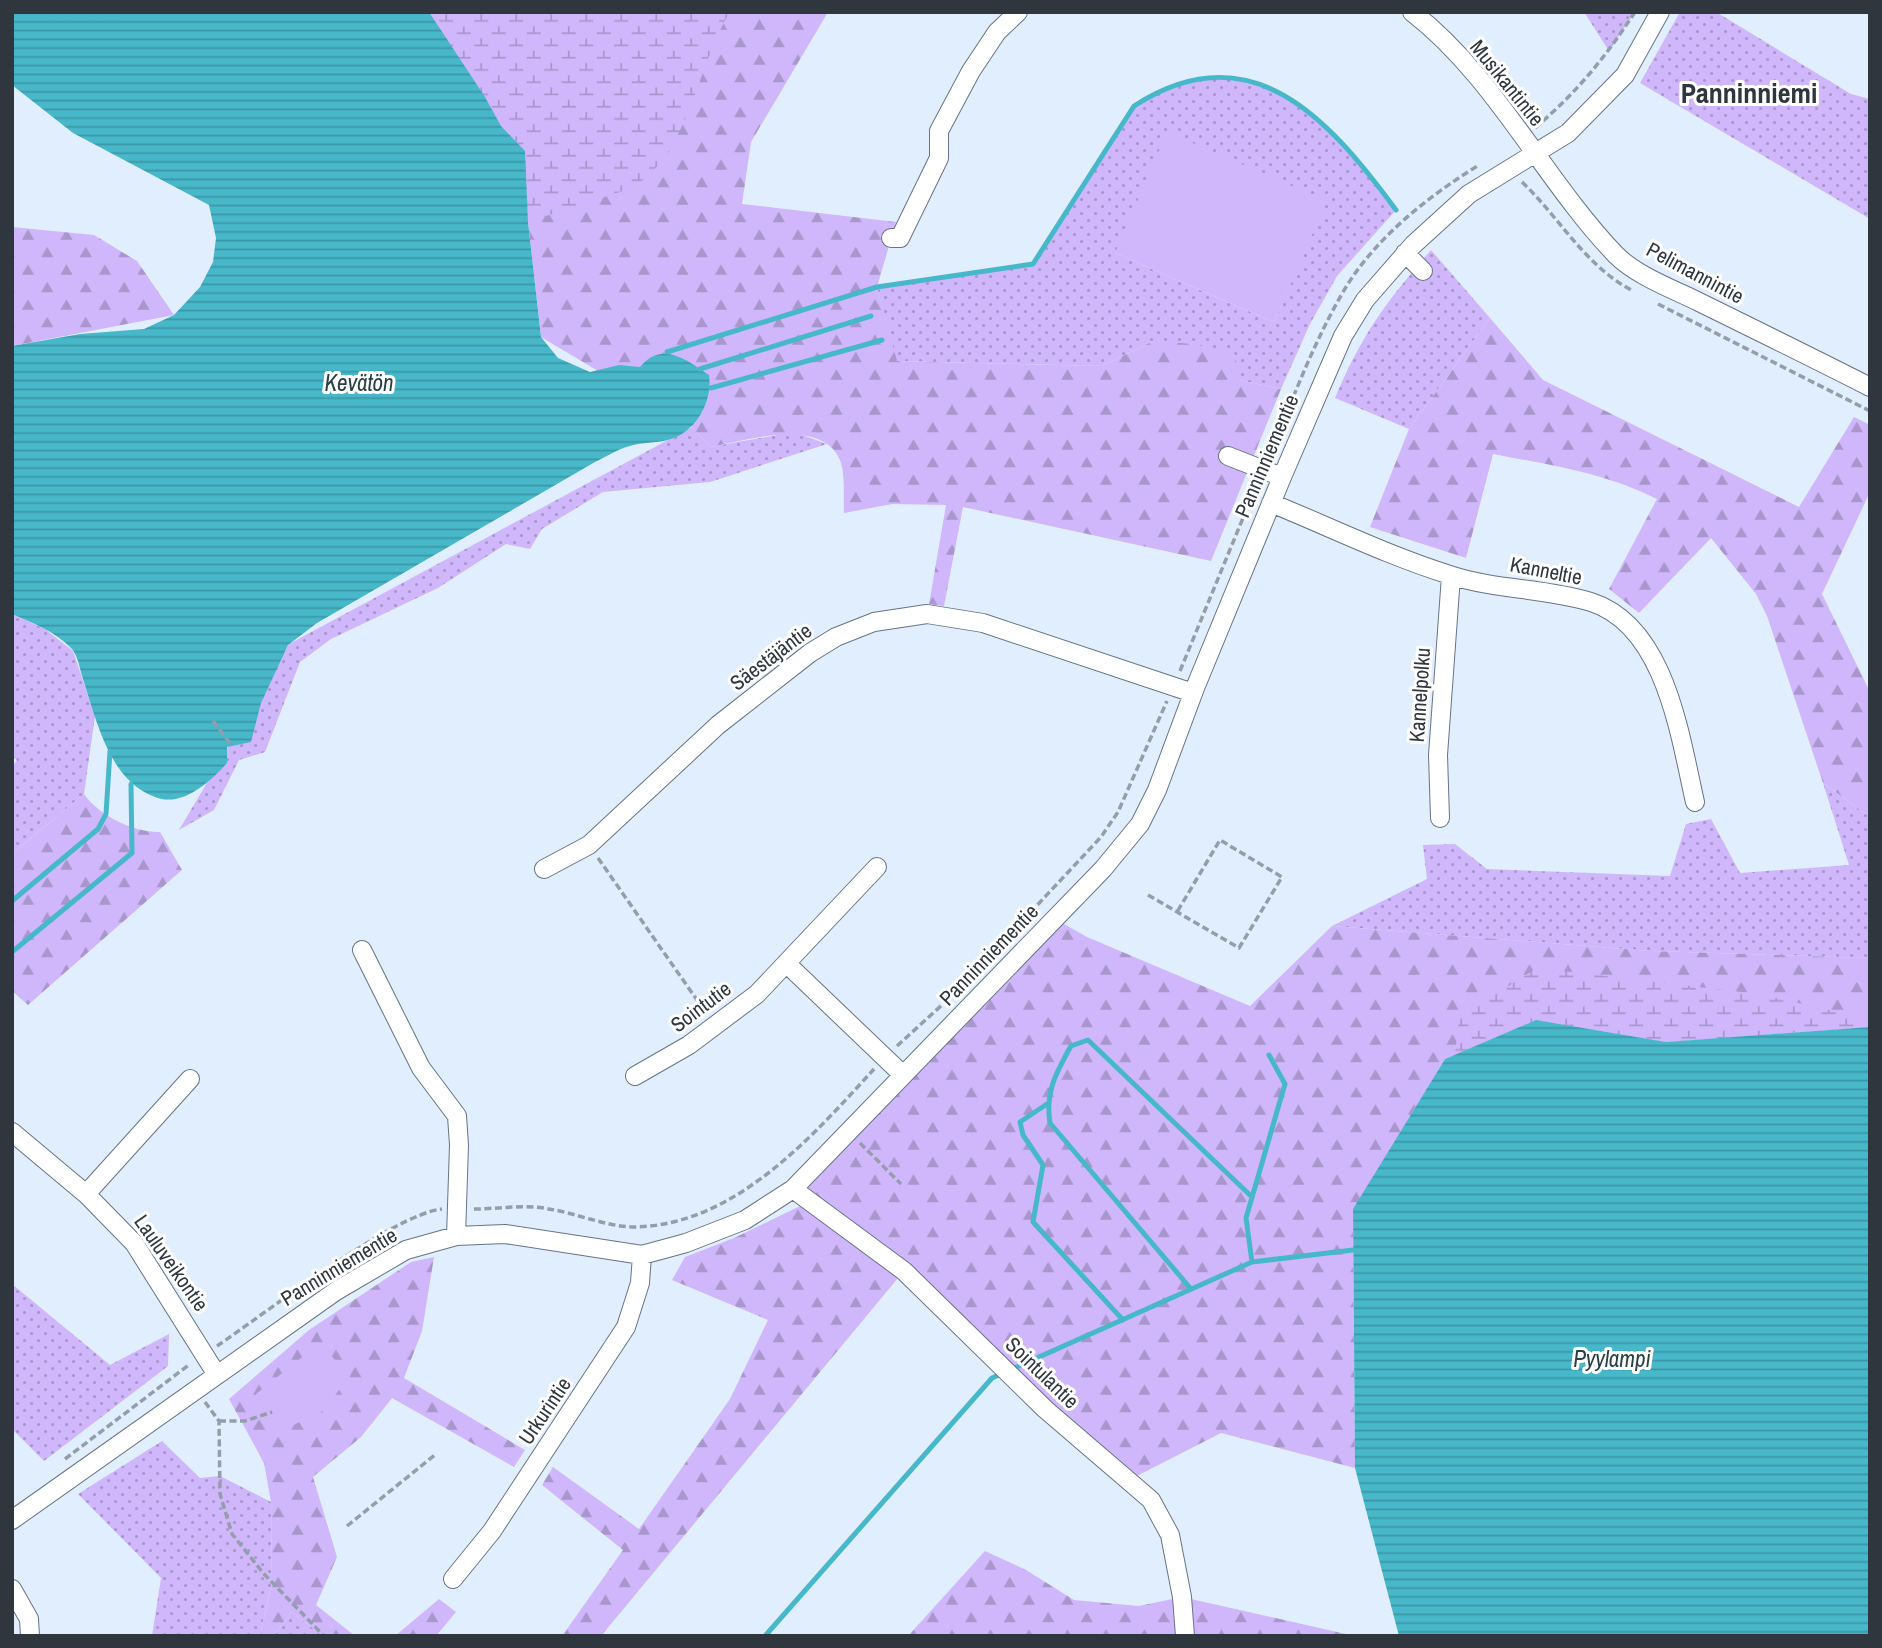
<svg xmlns="http://www.w3.org/2000/svg" width="1882" height="1648" font-family="'Archivo Narrow',sans-serif">
  <style>
    .grass { fill: url(#grass-dots); fill-rule: evenodd }
    .forest { fill: url(#forest-firs) }
    .wetland { fill: url(#wetland-marsh) }
    .park { fill: #d0b7fb }
    .water { fill: url(#water-rules) }
    .lines { fill: none; stroke-linecap: round; stroke-linejoin: round }
    .stream { stroke: #47b8ca; stroke-width: 5 }
    .minor-casing { stroke: #667486; stroke-width: 20 }
    .path { stroke: #949eaa; stroke-width: 3.5; stroke-dasharray: 7 3.5; stroke-linecap: butt }
    .minor { stroke: #fff; stroke-width: 18 }
    .labels { text-anchor: middle; stroke-width: 6; stroke-linejoin: round; paint-order: stroke }
    .street-label { font-size: 21px; fill: #30363d; stroke: #fff }
    .water-label { font-size: 23px; font-style: italic; fill: #274045; stroke: #fff }
    .district-label { font-size: 28px; font-weight: bold; fill: #30363d; stroke: #fff }
  </style>
  <defs>
    <pattern id="grass-dots" width="8" height="8" patternUnits="userSpaceOnUse" patternTransform="scale(1.75)"><rect width="8" height="8" fill="#d0b7fb"/><path d="M2 2h.1M6 6h.1" fill="none" stroke="#a996cc" stroke-width="1.8" stroke-linecap="round"/></pattern>
    <pattern id="forest-firs" width="22" height="20" patternUnits="userSpaceOnUse" patternTransform="scale(1.75)"><rect width="22" height="20" fill="#d0b7fb"/><path d="M5 1l3.5 6h-7zM16 11l3.5 6h-7z" fill="#a996cc"/></pattern>
    <pattern id="wetland-marsh" width="20" height="14" patternUnits="userSpaceOnUse" patternTransform="scale(1.75)"><rect width="20" height="14" fill="#d0b7fb"/><path d="M1 5h8M5 5V1M11 12h8M15 12V8" fill="none" stroke="#a996cc"/></pattern>
    <pattern id="water-rules" width="6" height="5" patternUnits="userSpaceOnUse" patternTransform="scale(1.75)"><rect width="6" height="5" fill="#47b8ca"/><path d="M0 2.5h6" fill="none" stroke="#3c96a5"/></pattern>
  </defs>
  <rect width="100%" height="100%" fill="#e1eefe"/>
  <path class="grass" d="M 1584,12 L 1635,12 L 1609,51 Z
    M 1680,12 L 1716,12 L 1851,94 L 1870,99 L 1870,219 L 1640,83 Z
    M 1210,78 C 1303,82 1345,141 1396,210 L 1337,276 L 1310,324 L 1281,389 L 1239,380 L 1153,341 L 1102,366 L 896,361 L 877,287 L 1033,264 L 1134,106 C 1158,90 1181,80 1210,78 ZM 1326,201 L 1274,322 L 1115,253 Z
    M 1431,250 L 1490,318 L 1409,429 L 1335,398 C 1362,334 1386,302 1431,250 Z
    M 692,427 L 710,447 L 794,432 L 827,444 L 710,482 L 603,492 L 542,529 L 530,549 L 506,544 L 438,588 L 331,639 L 300,662 L 265,752 L 239,760 L 214,810 L 179,830 L 289,644 Z
    M 12,614 L 45,629 L 73,651 L 95,716 L 84,794 L 12,854 L 12,767 L 17,760 L 12,757 Z
    M 1823,783 L 1870,817 L 1870,958 L 1651,951 L 1332,926 L 1427,879 L 1423,845 L 1455,844 L 1487,869 L 1670,876 L 1686,824 L 1711,819 L 1740,873 L 1849,865 Z
    M 12,1284 L 110,1365 L 169,1334 L 168,1366 L 44,1461 L 12,1429 Z
    M 162,1441 L 200,1478 L 220,1476 L 271,1502 L 272,1582 L 260,1636 L 152,1636 L 161,1578 L 78,1494 Z
    M 292,1612 L 323,1636 L 273,1636 Z"/>
  <path class="forest" d="M 429,12 L 828,12 L 751,142 L 742,204 L 896,222 L 877,287 L 897,361 L 1102,366 L 1153,341 L 1193,344 L 1235,354 L 1239,380 L 1281,389 L 1211,561 L 963,507 L 944,606 L 929,604 L 946,505 L 892,504 L 844,513 C 843,497 846,472 839,458 C 819,417 744,441 710,447 L 692,427 L 541,337 L 528,222 Z
    M 12,227 L 94,235 L 137,261 L 174,315 L 12,346 Z
    M 1490,318 L 1543,380 L 1799,507 L 1854,417 L 1870,425 L 1870,492 L 1822,594 L 1870,692 L 1870,817 L 1823,783 L 1767,616 L 1756,594 L 1711,538 L 1639,613 L 1609,589 L 1657,499 C 1605,473 1550,465 1493,454 L 1466,558 L 1370,527 L 1409,429 Z
    M 84,794 C 98,815 135,833 160,832 L 182,870 L 28,1005 L 12,991 L 12,854 Z
    M 1055,919 L 1087,937 L 1250,1006 L 1332,926 L 1651,951 L 1870,958 L 1870,1027 L 1666,1042 L 1536,1020 L 1445,1059 L 1353,1210 L 1355,1468 L 1221,1433 L 1127,1481 L 905,1271 L 793,1189 Z
    M 800,1206 L 898,1278 L 601,1636 L 562,1636 L 623,1550 L 542,1485 L 553,1467 L 639,1529 L 730,1399 L 768,1320 L 672,1280 L 685,1257 L 734,1238 Z
    M 434,1257 L 422,1331 L 404,1378 L 525,1450 L 514,1467 L 392,1398 L 361,1437 L 313,1477 L 337,1557 L 316,1605 L 355,1636 L 323,1636 L 292,1612 L 273,1636 L 260,1636 L 272,1582 L 271,1502 L 264,1463 L 229,1399 L 309,1330 L 411,1262 Z
    M 985,1551 L 1026,1570 L 1074,1600 L 1139,1606 L 1182,1597 L 1355,1636 L 908,1636 Z
    M 439,1599 L 456,1612 L 436,1636 L 395,1636 Z"/>
  <path class="wetland" d="M 391,12 L 730,12 C 696,67 690,153 632,188 L 528,222 L 525,151 Z
    M 1537,968 L 1758,994 L 1870,1019 L 1870,1027 L 1666,1042 L 1536,1020 L 1455,1055 L 1459,1017 Z"/>
  <path class="park" d="M 1167,132 L 1327,201 L 1274,322 L 1115,253 Z
    M 320,1343 L 350,1377 L 321,1412 L 287,1428 L 256,1394 Z"/>
  <path class="water" d="M 12,12 L 429,12 L 485,97 L 501,126 L 525,151 L 528,222 L 541,337 L 558,358 L 590,372 L 619,365 L 640,367 C 662,340 687,360 709,375 C 713,401 696,433 668,440 C 656,443 642,442 630,446 C 618,449 606,457 595,462 L 317,623 L 288,645 L 261,703 L 251,742 L 227,747 L 227,763 C 210,782 182,808 155,797 C 109,780 97,722 83,679 C 80,670 78,656 72,649 C 56,632 33,623 12,614 L 12,346 L 80,334 L 144,329 L 174,315 L 200,287 L 213,262 L 216,238 L 209,205 L 73,133 L 12,85 Z
    M 1536,1020 L 1666,1042 L 1870,1027 L 1870,1636 L 1399,1636 L 1355,1468 L 1353,1209 L 1445,1059 Z"/>
  <g class="lines">
    <path class="stream" d="M 667,352 L 877,287 L 1033,264 L 1134,106 C 1251,30 1329,119 1396,210
      M 700,369 L 871,316
      M 711,388 L 882,340
      M 12,901 L 98,829 L 106,814 L 110,751
      M 12,952 L 132,853 L 131,784
      M 1047,1104 L 1020,1122 L 1023,1135 L 1043,1165 L 1033,1222 L 1123,1320
      M 1252,1262 L 1246,1218 L 1285,1084 L 1269,1055
      M 1191,1289 L 1050,1123 C 1045,1092 1056,1073 1071,1046 L 1088,1040 L 1252,1197
      M 765,1636 L 992,1378 L 1252,1262 L 1353,1250"/>
    <g class="minor-casing">
      <path id="minor" d="M 1412,12 C 1495,76 1544,180 1616,255 C 1637,276 1673,289 1699,302 C 1756,330 1813,358 1870,387
        M 891,238 L 900,238 L 939,158 L 939,131 L 971,71 L 997,32 L 1018,12
        M 1405,253 L 1423,271
        M 1228,456 L 1282,477
        M 1271,503 C 1330,527 1389,556 1450,575 C 1495,590 1546,588 1591,602 C 1666,626 1680,737 1695,802
        M 1440,818 L 1438,755 L 1451,576
        M 544,869 L 589,845 L 718,725 L 810,653 L 836,637 L 874,622 L 927,614 L 983,623 L 1193,693
        M 362,950 L 421,1068 L 457,1116 L 459,1145 L 456,1236
        M 787,964 L 903,1075
        M 635,1076 L 689,1045 L 757,994 L 877,867
        M 12,1132 L 86,1194 L 134,1243 L 217,1375
        M 793,1189 L 904,1271 L 1045,1409 L 1151,1500 L 1170,1535 L 1182,1597 L 1185,1636
        M 86,1194 L 190,1079
        M 12,1520 L 336,1291 L 406,1250 L 456,1236 L 505,1234 L 642,1255 L 686,1243 L 745,1220 L 793,1189 L 1103,869 L 1140,824 L 1157,790 L 1195,688 L 1282,477 L 1343,336 L 1365,300 L 1413,245 L 1469,194 L 1568,133 L 1625,75 L 1660,12
        M 453,1579 L 492,1531 L 626,1327 L 640,1283 L 642,1255
        M 12,1589 L 29,1619 L 30,1636"/>
    </g>
    <path class="path" d="M 1535,128 C 1578,91 1604,59 1635,12
      M 1522,182 C 1560,218 1585,266 1633,291
      M 1658,304 L 1870,411
      M 1270,455 C 1292,400 1313,344 1343,292 C 1374,239 1427,197 1479,165
      M 12,646 L 13,646
      M 1180,671 L 1257,484
      M 213,721 L 232,746
      M 598,858 L 706,1013
      M 1148,895 L 1239,948 L 1282,877 L 1220,840 L 1177,912
      M 897,1046 L 955,993 L 1101,837 L 1118,812 L 1167,701
      M 860,1143 L 901,1184
      M 474,1209 C 498,1209 526,1204 549,1209 C 575,1213 605,1226 632,1227 C 733,1227 812,1137 874,1069
      M 217,1346 C 263,1315 393,1214 442,1209
      M 205,1402 L 219,1421 L 220,1494 L 232,1534 L 264,1574 L 324,1636
      M 219,1421 L 245,1421 L 272,1412
      M 65,1459 L 190,1364
      M 347,1526 L 436,1454"/>
    <use href="#minor" class="minor"/>
  </g>
  <g class="labels">
    <g class="street-label">
      <text transform="translate(1507 83) rotate(51)" y="7">Musikantintie</text>
      <text transform="translate(1695 273) rotate(28)" y="7">Pelimannintie</text>
      <text transform="translate(1267 456) rotate(-67)" y="7">Panninniementie</text>
      <text transform="translate(1546 571) rotate(11)" y="7">Kanneltie</text>
      <text transform="translate(771 657) rotate(-37)" y="7">Säestäjäntie</text>
      <text transform="translate(1420 695) rotate(-86)" y="7">Kannelpolku</text>
      <text transform="translate(989 955) rotate(-46)" y="7">Panninniementie</text>
      <text transform="translate(701 1007) rotate(-37)" y="7">Sointutie</text>
      <text transform="translate(171 1263) rotate(55)" y="7">Lauluveikontie</text>
      <text transform="translate(339 1267) rotate(-31)" y="7">Panninniementie</text>
      <text transform="translate(1042 1373) rotate(44)" y="7">Sointulantie</text>
      <text transform="translate(545 1411) rotate(-56)" y="7">Urkurintie</text>
    </g>
    <g class="water-label">
      <text x="359" y="391">Kevätön</text>
      <text x="1612" y="1367">Pyylampi</text>
    </g>
    <g class="district-label">
      <text x="1749" y="103">Panninniemi</text>
    </g>
  </g>
  <rect width="1882" height="1648" fill="none" stroke="#30363d" stroke-width="28"/>
</svg>
